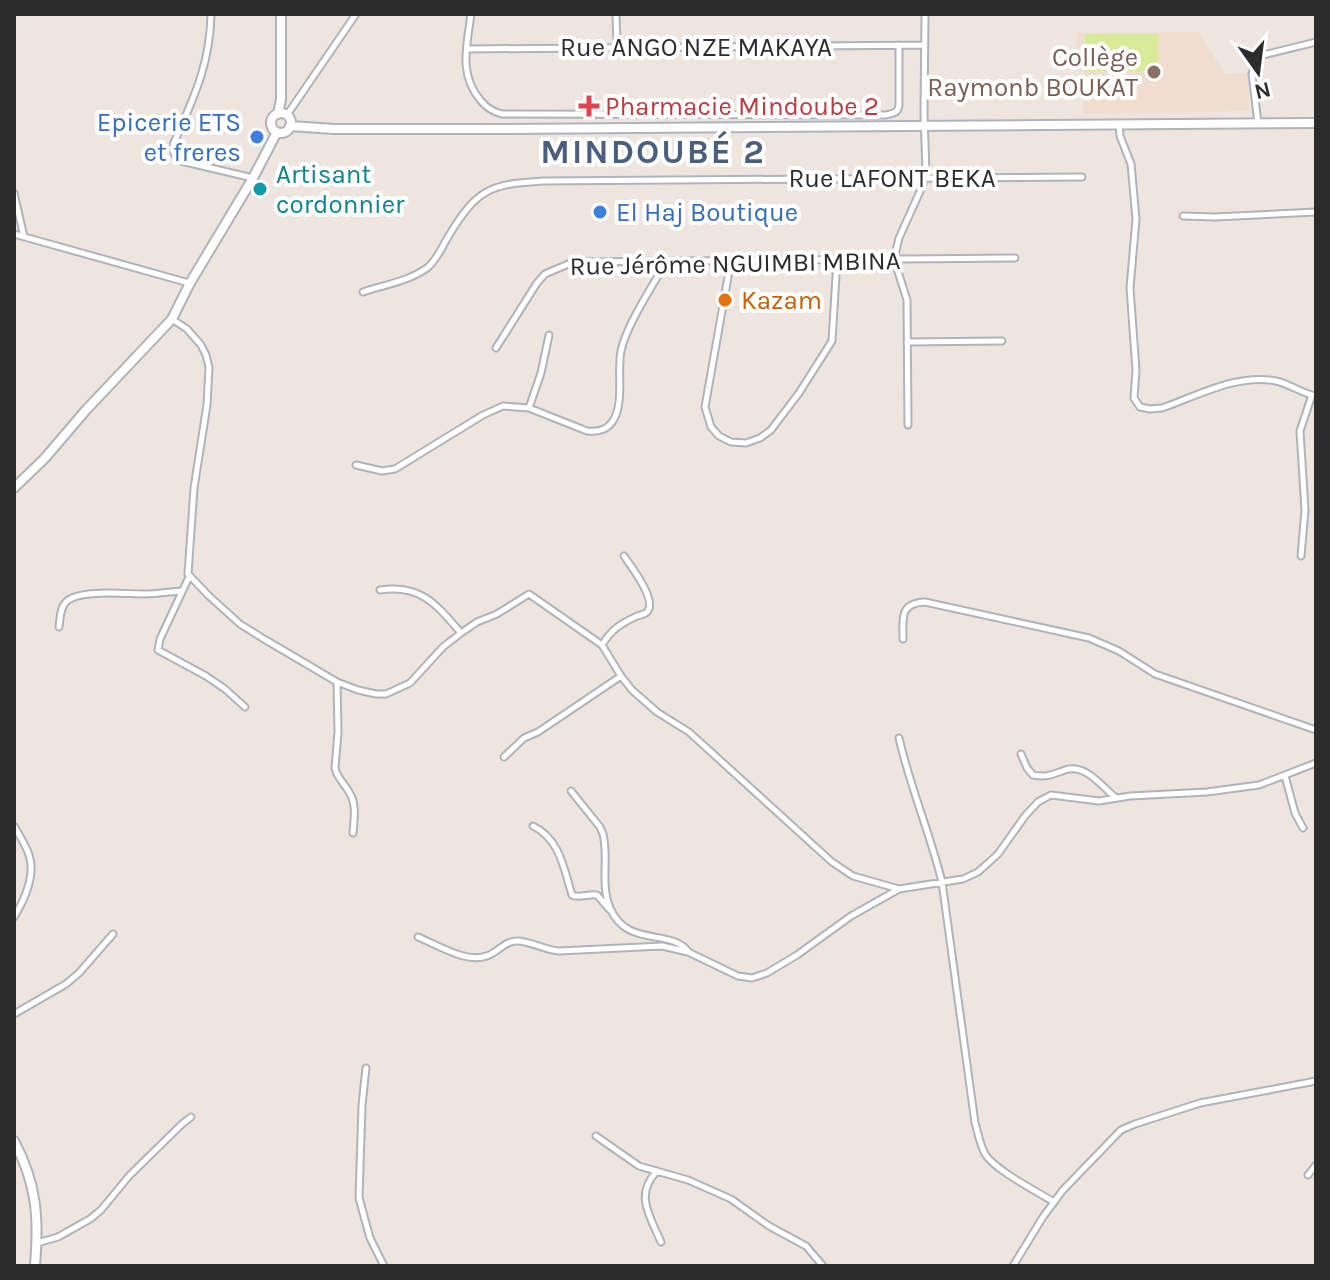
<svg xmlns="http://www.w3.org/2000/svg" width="1330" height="1280" font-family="Karla,sans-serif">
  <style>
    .education { fill: #efdecf }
    .pitch { fill: #d7eb98 }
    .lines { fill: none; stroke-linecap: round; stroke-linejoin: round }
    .street-casing { stroke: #afb4bc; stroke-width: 9 }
    .secondary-casing { stroke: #afb4bc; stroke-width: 12 }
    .street { stroke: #fff; stroke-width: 5 }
    .secondary { stroke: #fff; stroke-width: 8 }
    .education-dot { fill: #8d6e63; stroke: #fff; stroke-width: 3 }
    .health-dot { fill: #e0444e; stroke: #fff; stroke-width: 3 }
    .shop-dot { fill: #3f7fe0; stroke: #fff; stroke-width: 3 }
    .culture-dot { fill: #0f9aa8; stroke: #fff; stroke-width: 3 }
    .food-dot { fill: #e8710a; stroke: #fff; stroke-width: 3 }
    .labels { text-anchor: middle; stroke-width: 8; stroke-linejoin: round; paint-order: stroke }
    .street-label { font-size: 26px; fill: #2c2c2c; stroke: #fff }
    .education-label { font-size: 26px; fill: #785e54; stroke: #fff; text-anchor: end }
    .health-label { font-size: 26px; fill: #be3a42; stroke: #fff; text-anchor: start }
    .shop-label { font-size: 26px; fill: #366cbe; stroke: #fff; text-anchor: end }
    .culture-label { font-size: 26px; fill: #0d838f; stroke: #fff; text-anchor: start }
    .food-label { font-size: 26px; fill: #c56008; stroke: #fff; text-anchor: start }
    .district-label { font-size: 34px; font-weight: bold; letter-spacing: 2px; fill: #4c5e7d; stroke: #fff }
  </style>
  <rect width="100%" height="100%" fill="#eee5df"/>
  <path class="education" d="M 1198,32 L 1225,74 L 1248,73 L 1249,111 L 1083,114 L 1084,71 L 1077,71 L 1077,33 Z"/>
  <path class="pitch" d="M 1085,34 L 1158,34 L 1158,71 L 1085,71 Z"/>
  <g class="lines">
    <g class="street-casing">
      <path id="street" d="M 211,14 C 210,66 193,99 173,145 C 173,153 175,157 181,161 L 253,178
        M 471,14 C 467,46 458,74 481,101 C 487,108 493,112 502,114 L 886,115 C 894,113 898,113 899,105 L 899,45
        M 616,14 L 617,47
        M 467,49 L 925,45
        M 287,115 L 356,14
        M 1258,123 L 1252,74 L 1256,60 L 1263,55 L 1316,42
        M 1119,125 L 1120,136 L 1131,164 L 1136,219 L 1130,288 L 1136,370 L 1134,398 L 1140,407 L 1150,409 L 1162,408 C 1197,396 1238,373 1276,381 C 1290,384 1301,393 1316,396
        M 14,193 L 24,237
        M 1183,216 L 1215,217 L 1316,212
        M 14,234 L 189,283
        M 731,260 L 705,407 L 711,427 L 719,436 L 731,442 L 746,443 L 760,438 L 771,430 L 799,393 L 832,341 L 837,260
        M 363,292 C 384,285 409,281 427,268 C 437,260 442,247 448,237 C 477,189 489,184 544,181 L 1082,177
        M 172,319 L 187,329 L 201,345 L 206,355 L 209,367 L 207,405 L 194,488 L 188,574 L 209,596 L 240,624 L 264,639 L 337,682 L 358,690 L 376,694 L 386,694 L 410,683 L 443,647 L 461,633 L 477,622 L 497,614 L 529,594 L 602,645 L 621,676 L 632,690 L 657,712 L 689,732 L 832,862 L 853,876 L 899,889
        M 907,342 L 1002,341
        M 496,348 L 537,283 L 545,274 L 573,262 L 1015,258
        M 529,408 L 541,373 L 549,335
        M 908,425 L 907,300 L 894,259 L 899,238 L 922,187 L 926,172 L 924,114 L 925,14
        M 356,465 L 382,471 L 395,469 L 483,415 L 503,406 L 529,408 L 587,431 C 599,432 608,430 614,419 C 624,402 617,370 621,351 C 626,326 653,285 666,262
        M 1301,556 L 1305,510 L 1300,431 L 1312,395
        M 189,577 L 160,639 L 158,650 L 206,676 L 225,689 L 245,707
        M 380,590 C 421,584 436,604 461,633
        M 59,627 C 60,619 60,608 66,602 C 79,589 125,594 143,594 C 156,594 169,592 181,591
        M 903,639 C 903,619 899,603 925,602 L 1089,638 L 1119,651 L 1155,674 L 1316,730
        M 602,645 C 611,630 620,624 635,617 C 639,615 644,615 647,612 C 658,601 631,566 624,556
        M 337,682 L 338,732 L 335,768 C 337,778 344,783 349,792 C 357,804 354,819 353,833
        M 899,738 C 910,787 930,833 942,882 L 975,1123 C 978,1133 980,1145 985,1154 C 995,1170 1036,1191 1054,1202
        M 1021,754 L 1027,768 L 1033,775 C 1047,778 1053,774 1065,770 C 1086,763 1102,787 1116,798
        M 504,757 L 524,738 L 538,732 L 621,676
        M 1285,776 L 1295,813 L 1303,828
        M 571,791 L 600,827 L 603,834 C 609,858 600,884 610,908 C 627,948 669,928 688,951
        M 14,826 C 19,835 26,845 29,855 C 36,875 24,901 14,917
        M 533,826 C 560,839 564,869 572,895 C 579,899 589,893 597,895 L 610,910
        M 418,937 C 438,945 468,965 489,955 C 499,951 505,941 517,941 C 530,941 545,950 559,951 L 662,946 L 688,952 L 738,976 L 752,978 L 767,973 L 797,955 L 851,916 L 899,889 L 963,879 L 978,872 L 998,854 L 1025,816 L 1038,802 L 1051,795 L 1099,801 L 1130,796 L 1207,792 L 1259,785 L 1316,763
        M 14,1014 L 66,984 L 79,973 L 113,934
        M 366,1068 L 362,1105 L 359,1198 L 370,1238 L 384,1266
        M 596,1136 L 639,1166 L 688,1180 L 731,1199 L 769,1226 L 806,1246 L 823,1266
        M 657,1171 C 634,1195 650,1216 661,1242
        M 1308,1175 L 1316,1165
        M 37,1243 L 58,1237 L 90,1219 L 101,1210 L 129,1176 L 182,1124 L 191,1117
        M 1013,1266 L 1043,1217 L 1063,1190 L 1121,1130 L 1135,1124 L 1200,1103 L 1316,1081"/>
    </g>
    <g class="secondary-casing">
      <path id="secondary" d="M271 123a10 10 0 1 1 20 0a10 10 0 1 1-20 0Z
        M 278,114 L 281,99 L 281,14
        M 290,126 L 334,129 L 495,129 L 1316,123
        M 14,488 L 45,458 L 86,410 L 172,319 L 190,283 L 253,178 L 277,132
        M 14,1141 C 37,1184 39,1219 35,1266"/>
    </g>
    <use href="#street" class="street"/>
    <use href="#secondary" class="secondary"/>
  </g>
  <circle class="education-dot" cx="1154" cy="72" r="8"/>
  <path class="health-dot" d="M585 94h8v8h8v8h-8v8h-8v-8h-8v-8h8z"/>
  <g class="shop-dot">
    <circle cx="257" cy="137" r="8"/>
    <circle cx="600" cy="212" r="8"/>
  </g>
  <circle class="culture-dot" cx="260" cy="189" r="8"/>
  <circle class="food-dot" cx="725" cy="300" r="8"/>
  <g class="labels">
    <g class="street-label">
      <text x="696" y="56">Rue ANGO NZE MAKAYA</text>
      <text x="892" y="187">Rue LAFONT BEKA</text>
      <text transform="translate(735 263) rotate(-1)" y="9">Rue Jérôme NGUIMBI MBINA</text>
    </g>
    <g class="education-label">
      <text x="1138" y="66">Collège<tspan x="1138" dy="30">Raymonb BOUKAT</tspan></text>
    </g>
    <g class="health-label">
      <text x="605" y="115">Pharmacie Mindoube 2</text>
    </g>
    <g class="shop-label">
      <text x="241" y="131">Epicerie ETS<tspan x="241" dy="30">et freres</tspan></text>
      <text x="616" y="221" text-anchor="start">El Haj Boutique</text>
    </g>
    <g class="culture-label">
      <text x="276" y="183">Artisant<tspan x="276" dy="30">cordonnier</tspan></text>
    </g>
    <g class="food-label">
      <text x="741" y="309">Kazam</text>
    </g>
    <g class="district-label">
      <text x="653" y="163">MINDOUBÉ 2</text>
    </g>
  </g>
  <rect width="1330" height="1280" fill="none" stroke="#2c2c2c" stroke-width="32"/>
  <g transform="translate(1258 72) rotate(166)" stroke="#ffffff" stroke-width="6" paint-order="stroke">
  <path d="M0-6L14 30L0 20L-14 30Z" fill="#2c2c2c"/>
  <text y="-12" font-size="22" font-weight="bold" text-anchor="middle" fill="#2c2c2c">N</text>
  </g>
</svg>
